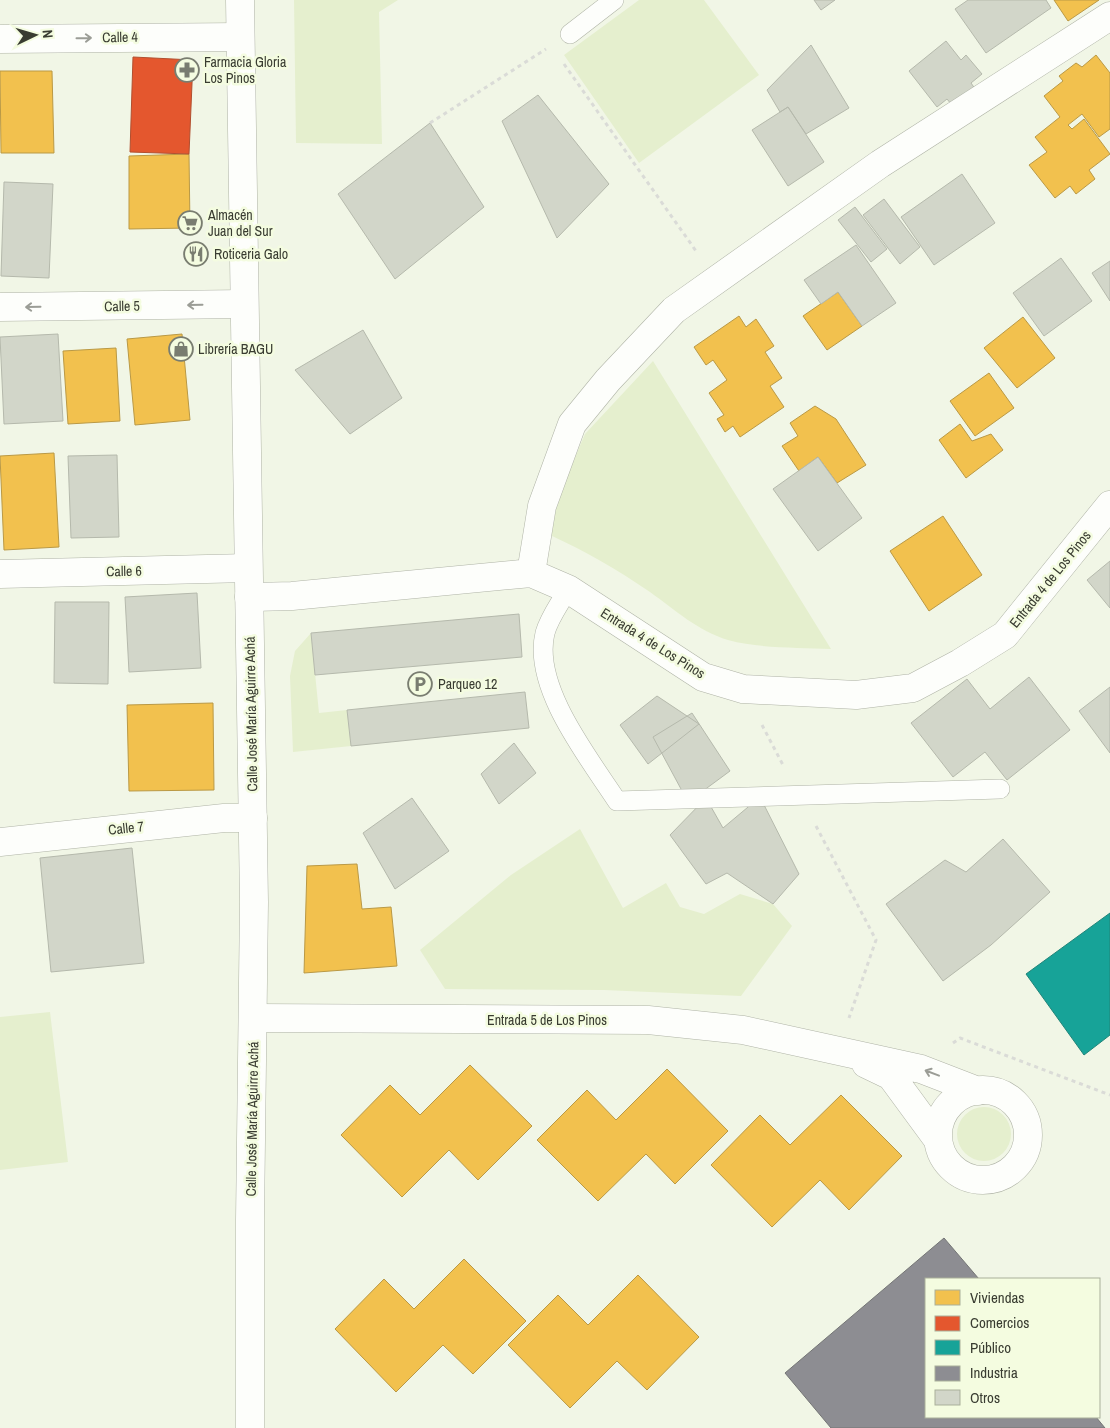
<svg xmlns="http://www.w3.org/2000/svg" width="1110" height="1428" font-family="'Archivo Narrow',sans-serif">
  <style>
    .green { fill: #e5efce }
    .homes { fill: #f2c14e; stroke: #ba9945 }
    .shops { fill: #e4572e; stroke: #b14f2f }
    .public { fill: #17a398; stroke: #218479 }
    .industry { fill: #8d8d92; stroke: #747575 }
    .building { fill: #d2d6c9; stroke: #b5b9ac }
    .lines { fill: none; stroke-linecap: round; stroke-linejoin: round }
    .lane-casing { stroke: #afb3a6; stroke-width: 20 }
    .street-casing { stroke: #afb3a6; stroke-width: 29 }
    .secondary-casing { stroke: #afb3a6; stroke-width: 29 }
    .path { stroke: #dadbd7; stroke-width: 3; stroke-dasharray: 4 4; stroke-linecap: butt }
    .lane { stroke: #fdfefb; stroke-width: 19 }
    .street { stroke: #fdfefb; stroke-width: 28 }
    .secondary { stroke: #fdfefb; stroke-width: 28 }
    .oneway { stroke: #9b9d96 }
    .labels { text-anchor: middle; stroke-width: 5; stroke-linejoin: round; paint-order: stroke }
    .street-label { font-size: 14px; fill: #393c31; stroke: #f4fce0 }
    .poi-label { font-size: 14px; fill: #393c31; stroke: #f4fce0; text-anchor: start }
  </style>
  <rect width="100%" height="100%" fill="#f1f6e6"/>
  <path class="green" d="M 294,0 L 398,0 L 379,12 L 382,144 L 296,143 Z
    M 639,0 L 704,0 L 759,75 L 639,163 L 564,55 Z
    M 653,361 L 831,649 C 798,647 761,649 728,640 C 698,631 675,610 650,592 C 618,570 585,551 550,535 L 557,500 L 585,434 Z
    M 311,633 L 319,713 L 347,710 L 351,746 L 293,752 L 290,676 L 295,651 Z
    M 580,829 L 623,908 L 666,883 L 680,907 L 704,914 L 740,894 L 773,904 L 792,926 L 741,996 L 604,990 L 445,989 L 420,950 L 511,875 Z
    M 50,1012 L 68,1162 L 0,1170 L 0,1017 Z
    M957 1134a27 27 0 1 1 54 0a27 27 0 1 1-54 0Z"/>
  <path class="homes" d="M 1054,0 L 1099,0 L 1068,21 Z
    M 1096,55 L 1110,73 L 1110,129 L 1099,137 L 1082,114 L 1068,125 L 1072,129 L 1084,119 L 1110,154 L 1089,170 L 1095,179 L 1076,194 L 1070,186 L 1055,198 L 1029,165 L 1047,152 L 1035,137 L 1060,117 L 1044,96 L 1063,81 L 1059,76 L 1076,63 L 1082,67 Z
    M 0,71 L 52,71 L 54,153 L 1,153 Z
    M 189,154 L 190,228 L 129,229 L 129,156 Z
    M 838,292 L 862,326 L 827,350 L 803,316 Z
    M 739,316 L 746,327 L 756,319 L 774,346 L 765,352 L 782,378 L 770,386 L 784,407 L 740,437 L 733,426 L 725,432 L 717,419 L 724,415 L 709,393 L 727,380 L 713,360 L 706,365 L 694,347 Z
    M 1023,317 L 1055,358 L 1017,388 L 984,348 Z
    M 182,334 L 190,420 L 135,425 L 127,339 Z
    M 116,348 L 120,421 L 68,424 L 63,351 Z
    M 989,373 L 1014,408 L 975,436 L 950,401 Z
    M 815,406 L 836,419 L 866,465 L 837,483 L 818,457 L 799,471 L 782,446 L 798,436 L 790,423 Z
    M 960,424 L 972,441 L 991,434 L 1003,450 L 966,478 L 939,440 Z
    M 54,453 L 59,547 L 4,550 L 0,456 Z
    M 943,516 L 982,575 L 929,611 L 890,551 Z
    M 213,703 L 214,790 L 129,791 L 127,705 Z
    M 357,864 L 362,909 L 391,907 L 397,966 L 304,973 L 307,866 Z
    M 470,1065 L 532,1126 L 478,1180 L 449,1150 L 402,1197 L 341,1135 L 390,1085 L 420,1115 Z
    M 667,1069 L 728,1131 L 675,1184 L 646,1154 L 598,1201 L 537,1140 L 587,1090 L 616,1120 Z
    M 841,1095 L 902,1156 L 849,1210 L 820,1180 L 772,1227 L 711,1165 L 760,1115 L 790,1145 Z
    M 464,1259 L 526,1321 L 473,1374 L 443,1345 L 396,1392 L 335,1329 L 384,1279 L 414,1309 Z
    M 638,1275 L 699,1337 L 647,1390 L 617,1361 L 570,1408 L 508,1345 L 558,1295 L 588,1325 Z"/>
  <path class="shops" d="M 133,57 L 193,60 L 189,154 L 130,152 Z"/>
  <path class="public" d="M 1110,913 L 1110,1035 L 1084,1055 L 1026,974 Z"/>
  <path class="industry" d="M 944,1238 L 979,1279 L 926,1279 L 926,1417 L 1096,1417 L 1105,1428 L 831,1428 L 785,1373 Z"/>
  <path class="building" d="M 814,0 L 835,0 L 821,10 Z
    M 968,0 L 1046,0 L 1051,8 L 986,53 L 955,9 Z
    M 946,41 L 961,60 L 966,55 L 982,74 L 971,83 L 978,93 L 956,110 L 947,99 L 937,107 L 909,71 Z
    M 811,45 L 849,108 L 806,134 L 788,107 L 780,112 L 767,90 Z
    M 538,95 L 609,184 L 557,238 L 502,121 Z
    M 788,107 L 824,162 L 788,186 L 752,130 Z
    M 430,123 L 484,207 L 395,279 L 338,194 Z
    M 962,174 L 995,223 L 934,265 L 901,217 Z
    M 4,182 L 53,184 L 49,278 L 1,276 Z
    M 884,199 L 920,247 L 900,264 L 863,215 Z
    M 855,207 L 887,249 L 871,262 L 838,220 Z
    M 856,245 L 896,303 L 862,326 L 838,292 L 821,304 L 804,280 Z
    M 1061,258 L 1092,301 L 1044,336 L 1013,293 Z
    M 1110,261 L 1110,301 L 1092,273 Z
    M 363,330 L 402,398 L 350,434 L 295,370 Z
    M 58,334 L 63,421 L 4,424 L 0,337 Z
    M 117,455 L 119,537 L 71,538 L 68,456 Z
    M 818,457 L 862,518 L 818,551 L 773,489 Z
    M 1110,561 L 1110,608 L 1087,580 Z
    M 197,593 L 201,668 L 129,672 L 125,597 Z
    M 55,602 L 109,602 L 108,684 L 54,683 Z
    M 519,614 L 522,657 L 315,675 L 311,633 Z
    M 1029,677 L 1070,730 L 1007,780 L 985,752 L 953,777 L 911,723 L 967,679 L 990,709 Z
    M 1110,687 L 1110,753 L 1079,711 Z
    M 525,692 L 529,728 L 351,746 L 347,710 Z
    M 657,696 L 699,724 L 648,764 L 620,725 Z
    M 692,713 L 730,771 L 688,802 L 653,737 Z
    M 514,743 L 536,773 L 499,804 L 481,774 Z
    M 760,797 L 799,874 L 773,904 L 727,873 L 706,884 L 670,835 L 706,798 L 723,828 Z
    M 412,798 L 449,851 L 395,889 L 363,833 Z
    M 1003,839 L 1050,892 L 991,945 L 943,981 L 886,904 L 945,860 L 966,872 Z
    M 132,848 L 144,963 L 51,972 L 40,858 Z"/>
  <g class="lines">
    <g class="lane-casing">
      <path id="lane" d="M 570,34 L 614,0
        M 568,589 C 561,602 549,618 545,633 C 532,687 589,758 617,801 L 1000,789"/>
    </g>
    <g class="street-casing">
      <path id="street" d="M 0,39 L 240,37
        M 0,307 L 244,304
        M 531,573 L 542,506 L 572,424 L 608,380 L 674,310 L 880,164 L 1110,16
        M 0,574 L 248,568
        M 249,597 L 292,596 L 531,573 L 568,589 L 703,677 L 743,689 L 856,695 L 913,688 L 960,663 L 1005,635 L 1110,505
        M 0,842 L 224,818 L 253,818
        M 253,1018 L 648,1020 L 743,1030 L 921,1069 L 978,1091
        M 866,1064 L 891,1076 L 938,1140
        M938 1135a45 45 0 1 1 90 0a45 45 0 1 1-90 0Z"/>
    </g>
    <g class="secondary-casing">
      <path id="secondary" d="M 240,0 L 254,902 L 250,1220 L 250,1428"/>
    </g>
    <path class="path" d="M 564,64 L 696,251
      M 430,123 L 546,49
      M 762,725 L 783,765
      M 816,826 L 876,940 L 849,1018
      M 953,1043 L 960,1038 L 1110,1095"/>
    <use href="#lane" class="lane"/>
    <use href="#street" class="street"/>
    <use href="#secondary" class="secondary"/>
  </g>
  <defs><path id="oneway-shaft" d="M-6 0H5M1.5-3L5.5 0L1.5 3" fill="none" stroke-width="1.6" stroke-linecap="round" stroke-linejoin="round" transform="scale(1.25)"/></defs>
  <g class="oneway">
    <use href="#oneway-shaft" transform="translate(84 38) rotate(-1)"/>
    <use href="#oneway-shaft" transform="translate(195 305) rotate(179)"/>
    <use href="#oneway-shaft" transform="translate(33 307) rotate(179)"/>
    <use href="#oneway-shaft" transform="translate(932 1073) rotate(-159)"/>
  </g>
  <defs>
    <g id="pharmacy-ring" transform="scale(1.25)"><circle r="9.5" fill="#f4fce0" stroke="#797d70" stroke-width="1.5"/><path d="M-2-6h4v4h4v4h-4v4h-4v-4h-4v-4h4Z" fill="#797d70"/></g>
    <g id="supermarket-ring" transform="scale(1.25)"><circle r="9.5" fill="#f4fce0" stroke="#797d70" stroke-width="1.5"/><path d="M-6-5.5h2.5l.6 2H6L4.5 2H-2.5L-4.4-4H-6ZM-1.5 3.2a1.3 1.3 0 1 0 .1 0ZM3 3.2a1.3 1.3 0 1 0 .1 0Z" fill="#797d70"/></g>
    <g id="restaurant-ring" transform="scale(1.25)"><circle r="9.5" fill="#f4fce0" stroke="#797d70" stroke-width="1.5"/><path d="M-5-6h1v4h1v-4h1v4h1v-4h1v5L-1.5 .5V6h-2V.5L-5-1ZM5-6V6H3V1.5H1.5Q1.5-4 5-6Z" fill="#797d70"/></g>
    <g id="shop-ring" transform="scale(1.25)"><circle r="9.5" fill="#f4fce0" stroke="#797d70" stroke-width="1.5"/><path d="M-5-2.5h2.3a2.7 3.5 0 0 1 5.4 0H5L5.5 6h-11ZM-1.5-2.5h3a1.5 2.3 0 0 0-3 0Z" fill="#797d70"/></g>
    <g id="parking-ring" transform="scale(1.25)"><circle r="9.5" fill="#f4fce0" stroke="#797d70" stroke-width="1.5"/><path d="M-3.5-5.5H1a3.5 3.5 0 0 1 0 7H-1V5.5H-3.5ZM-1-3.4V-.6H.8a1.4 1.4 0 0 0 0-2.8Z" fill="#797d70"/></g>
  </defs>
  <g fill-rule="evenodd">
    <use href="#pharmacy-ring" x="187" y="70"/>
    <use href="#supermarket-ring" x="190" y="223"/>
    <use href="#restaurant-ring" x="196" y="254"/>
    <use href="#shop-ring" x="181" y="349"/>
    <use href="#parking-ring" x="420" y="684"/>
  </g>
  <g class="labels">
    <g class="street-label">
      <text transform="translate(120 37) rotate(-1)" y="5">Calle 4</text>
      <text transform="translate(122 306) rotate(-1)" y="5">Calle 5</text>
      <text transform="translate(124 571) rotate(-1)" y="5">Calle 6</text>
      <text transform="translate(1050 579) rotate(-51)" y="5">Entrada 4 de Los Pinos</text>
      <text transform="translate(653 643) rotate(32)" y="5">Entrada 4 de Los Pinos</text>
      <text transform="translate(251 714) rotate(-91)" y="5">Calle José María Aguirre Achá</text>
      <text transform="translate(126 828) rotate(-6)" y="5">Calle 7</text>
      <text x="547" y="1025">Entrada 5 de Los Pinos</text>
      <text transform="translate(252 1119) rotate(-89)" y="5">Calle José María Aguirre Achá</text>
    </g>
    <g class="poi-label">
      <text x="204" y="67">Farmacia Gloria<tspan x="204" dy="16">Los Pinos</tspan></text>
      <text x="208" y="220">Almacén<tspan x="208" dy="16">Juan del Sur</tspan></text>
      <text x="214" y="259">Roticeria Galo</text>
      <text x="198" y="354">Librería BAGU</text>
      <text x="438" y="689">Parqueo 12</text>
    </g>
  </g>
  <rect x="925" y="1278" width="175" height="140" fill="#f4fce0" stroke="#a9af9a"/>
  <rect x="935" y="1290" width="25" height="15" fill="#f2c14e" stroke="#a9af9a"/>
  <text x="970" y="1303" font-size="15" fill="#393c31">Viviendas</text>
  <rect x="935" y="1316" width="25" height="15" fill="#e4572e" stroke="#a9af9a"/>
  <text x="970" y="1328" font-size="15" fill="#393c31">Comercios</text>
  <rect x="935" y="1340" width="25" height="15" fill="#17a398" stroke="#a9af9a"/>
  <text x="970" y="1353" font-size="15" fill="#393c31">Público</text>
  <rect x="935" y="1366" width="25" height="15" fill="#8d8d92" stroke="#a9af9a"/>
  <text x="970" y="1378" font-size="15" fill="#393c31">Industria</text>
  <rect x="935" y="1390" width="25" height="15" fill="#d2d6c9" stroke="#a9af9a"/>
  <text x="970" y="1403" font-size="15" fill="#393c31">Otros</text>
  <g transform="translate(35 35) rotate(85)" stroke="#f4fce0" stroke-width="4" paint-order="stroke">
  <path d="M0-4L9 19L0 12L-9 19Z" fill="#393c31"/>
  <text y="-8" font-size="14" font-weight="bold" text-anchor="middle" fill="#393c31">N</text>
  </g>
</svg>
